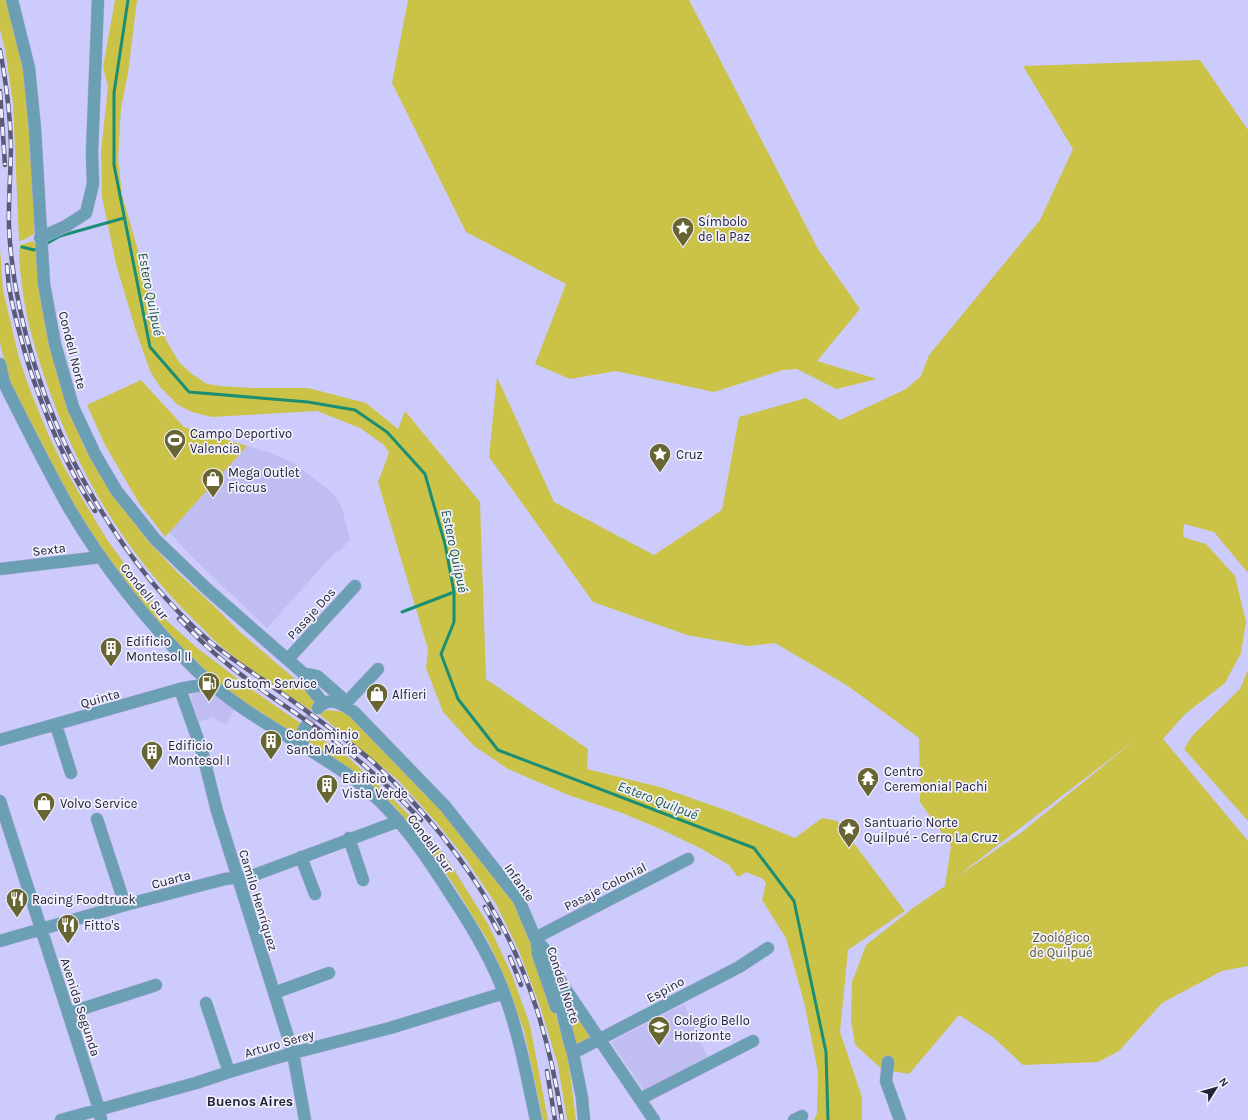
<svg xmlns="http://www.w3.org/2000/svg" width="1248" height="1120" font-family="Karla,sans-serif">
  <style>
    .built { fill: #bfbdf2 }
    .green { fill: #cac348; fill-rule: evenodd }
    .lines { fill: none; stroke-linecap: round; stroke-linejoin: round }
    .stream { stroke: #1c8e74; stroke-width: 3 }
    .minor-tunnel { stroke: #aaa9d5; stroke-width: 12; stroke-dasharray: 12 6; stroke-linecap: butt }
    .minor-casing { stroke: #aaa9d5; stroke-width: 13 }
    .minor { stroke: #6a9fb4; stroke-width: 12 }
    .rail-casing { stroke: #5b5a79; stroke-width: 4.5 }
    .rail { stroke: #f0f0fd; stroke-width: 3; stroke-dasharray: 9; stroke-linecap: butt }
    .labels { text-anchor: middle; stroke-width: 3.5; stroke-linejoin: round; paint-order: stroke }
    .poi-label { font-size: 13px; fill: #232238; stroke: #f0f0fd; text-anchor: start }
    .street-label { font-size: 13px; fill: #232238; stroke: #f0f0fd }
    .park-label { font-size: 13px; fill: #5c5929; stroke: #f0f0fd }
    .water-label { font-size: 14px; font-style: italic; fill: #1c5541; stroke: #f0f0fd }
    .neighbourhood-label { font-size: 14px; font-weight: bold; fill: #232238; stroke: #f0f0fd }
  </style>
  <rect width="100%" height="100%" fill="#cccbfc"/>
  <path class="built" d="M 247,446 L 270,453 L 294,463 L 330,491 L 337,499 L 342,508 L 350,540 L 339,552 L 336,551 L 267,628 L 190,555 L 169,532 Z
    M 206,690 L 234,709 L 226,725 L 213,717 L 199,722 L 191,698 L 192,694 Z
    M 684,1004 L 708,1059 L 645,1092 L 611,1042 Z"/>
  <path class="green" d="M 0,0 L 7,0 L 19,44 L 27,96 L 36,209 L 34,234 L 23,240 L 19,241 L 13,103 L 5,49 L 0,30 Z
    M 115,0 L 137,0 L 128,73 L 121,108 L 118,159 L 122,195 L 157,316 L 166,340 L 179,362 L 192,374 L 207,384 L 221,386 L 253,388 L 308,388 L 366,403 L 398,429 L 405,411 L 480,502 L 486,679 L 588,749 L 587,769 L 663,788 L 731,812 L 795,838 L 822,818 L 837,821 L 905,911 L 848,950 L 840,1032 L 862,1097 L 862,1120 L 814,1120 L 817,1113 L 818,1072 L 805,1006 L 786,938 L 762,900 L 766,883 L 763,879 L 746,872 L 738,877 L 729,865 L 702,849 L 658,828 L 622,813 L 571,796 L 508,769 L 474,746 L 443,712 L 426,668 L 428,649 L 378,482 L 389,453 L 384,445 L 360,428 L 317,411 L 212,417 L 192,412 L 178,405 L 160,387 L 150,371 L 135,328 L 116,264 L 102,197 L 101,151 L 108,87 L 103,67 Z
    M 408,0 L 689,0 L 818,249 L 860,309 L 817,361 L 877,379 L 836,389 L 797,369 L 783,370 L 714,392 L 616,371 L 570,379 L 535,364 L 566,284 L 466,232 L 392,83 Z
    M 1200,60 L 1248,130 L 1248,573 L 1214,532 L 1184,524 L 1183,537 L 1206,544 L 1235,576 L 1246,622 L 1241,653 L 1225,683 L 1185,714 L 1163,739 L 1248,841 L 1248,966 L 1222,971 L 1162,1003 L 1119,1051 L 1098,1062 L 1023,1065 L 993,1037 L 959,1015 L 909,1074 L 882,1069 L 855,1045 L 851,1020 L 852,982 L 866,945 L 913,908 L 945,886 L 951,846 L 920,802 L 919,738 L 848,686 L 775,643 L 748,646 L 687,635 L 593,602 L 489,457 L 497,377 L 554,502 L 654,555 L 722,510 L 739,417 L 806,398 L 840,420 L 906,389 L 921,376 L 929,355 L 1040,220 L 1073,149 L 1023,66 ZM 1135,740 L 1022,832 L 955,878 Z
    M 33,241 L 37,246 L 60,378 L 84,447 L 111,491 L 147,540 L 179,574 L 215,607 L 240,632 L 309,691 L 316,699 L 312,711 C 282,691 252,671 223,648 C 213,640 205,630 195,621 C 120,548 70,460 39,360 C 30,333 24,306 21,278 C 20,266 18,256 20,245 Z
    M 0,248 L 3,290 L 19,358 L 30,390 L 49,436 L 64,467 L 86,505 L 108,541 L 166,620 L 196,647 L 251,689 L 303,725 L 299,732 L 292,734 L 240,702 L 174,643 L 111,565 L 69,498 L 11,388 L 0,343 Z
    M 141,380 L 184,427 L 247,446 L 165,537 L 139,503 L 105,445 L 87,405 Z
    M 1248,670 L 1248,821 L 1184,749 L 1192,736 L 1240,689 Z
    M 327,710 L 345,712 L 404,771 L 446,815 L 514,902 L 536,953 L 567,1050 L 576,1120 L 567,1120 L 558,1065 L 541,1009 L 519,951 L 496,904 L 465,858 L 436,822 L 398,780 L 319,714 Z
    M 307,728 L 349,758 L 389,795 L 419,825 L 448,860 L 488,924 L 512,975 L 530,1025 L 548,1120 L 543,1120 L 524,1031 L 507,983 L 489,943 L 455,887 L 422,838 L 391,803 L 369,784 L 309,743 L 306,735 Z
    M 568,1004 L 592,1038 L 576,1047 L 563,1006 Z"/>
  <g class="lines">
    <path class="stream" d="M 128,0 L 114,93 L 114,165 L 150,347 L 189,392 L 308,402 L 355,410 L 387,432 L 425,474 L 445,544 L 454,592 L 454,622 L 441,654 L 458,699 L 498,750 L 754,848 L 794,901 L 826,1052 L 828,1120
      M 44,245 L 60,236 L 124,218
      M 22,247 L 34,250 L 40,247
      M 402,612 L 454,592"/>
    <path class="minor-tunnel" d="M 306,726 L 318,708"/>
    <g class="minor-casing">
      <path id="minor" d="M 12,0 L 29,68 L 35,129 L 44,284 L 55,344 L 73,407 L 95,454 L 116,490 L 155,539 L 207,589 L 303,673 L 317,676 L 341,697 L 344,705
        M 40,238 L 66,226 L 86,213 L 93,184 L 92,152 L 98,0
        M 0,364 L 4,383 C 25,425 46,467 69,508 C 102,564 149,625 196,670 C 241,715 303,742 354,779 C 396,810 425,854 453,898 C 473,928 491,958 504,993 C 519,1034 527,1077 536,1120
        M 0,569 L 101,557
        M 288,659 L 355,586
        M 303,673 L 308,684 L 323,703
        M 180,689 L 202,751 L 217,811 L 293,1053 L 305,1120
        M 344,705 L 378,669
        M 318,708 C 330,695 342,704 354,712 L 445,806 L 519,900 L 535,938 L 545,950 L 562,984 L 654,1120
        M 56,725 L 71,773
        M 0,740 L 180,689 L 201,685 L 206,680
        M 297,742 L 306,726
        M 0,801 L 99,1109 L 101,1120
        M 97,819 L 125,905
        M 349,838 L 363,880
        M 301,857 L 315,894
        M 535,938 L 688,859
        M 0,941 L 125,905 L 225,879 L 237,877 L 249,877 L 399,821
        M 537,945 L 538,954 L 556,1007
        M 562,984 L 559,988 L 559,998 L 569,1040 L 573,1053 L 582,1098 L 584,1120
        M 274,993 L 329,973
        M 206,1003 L 229,1072
        M 69,1013 L 156,985
        M 573,1053 L 739,967 L 768,948
        M 888,1062 L 886,1081 L 900,1120
        M 640,1099 L 753,1041
        M 61,1120 L 196,1083 L 229,1072 L 293,1053 L 390,1028 L 504,993
        M 794,1120 L 802,1116"/>
    </g>
    <use href="#minor" class="minor"/>
    <g class="rail-casing">
      <path id="rail" d="M 0,50 C 6,81 10,113 11,144 C 11,172 8,200 9,227 C 13,317 46,415 90,492 C 121,546 162,600 209,641 C 227,656 247,669 266,682 C 302,708 339,733 373,762 C 421,806 464,859 496,915 C 531,976 552,1051 562,1120
        M 0,91 L 5,165
        M 7,265 C 8,274 8,283 10,292 C 14,315 21,338 27,360 C 44,413 65,465 95,511
        M 179,619 C 194,634 208,649 225,662 C 256,688 291,709 324,733 C 359,759 391,788 421,820
        M 485,907 L 499,933
        M 510,957 L 521,985
        M 547,1071 L 555,1120"/>
    </g>
    <use href="#rail" class="rail"/>
  </g>
  <defs>
    <g id="sight-pin" transform="scale(1.15)"><path d="M0 17L-7.5 6A9.5 9.5 0 1 1 7.5 6Z" fill="#686532" stroke="#f0f0fd"/><path d="M0-6L1.8-2.2L6-1.7L2.9 1.2L3.7 5.4L0 3.3L-3.7 5.4L-2.9 1.2L-6-1.7L-1.8-2.2Z" fill="#fff"/></g>
    <g id="stadium-pin" transform="scale(1.15)"><path d="M0 17L-7.5 6A9.5 9.5 0 1 1 7.5 6Z" fill="#686532" stroke="#f0f0fd"/><path d="M0-5a6.5 5 0 1 0 0 10a6.5 5 0 1 0 0-10ZM-3.5-1.8h7v3.6h-7Z" fill="#fff"/></g>
    <g id="shop-pin" transform="scale(1.15)"><path d="M0 17L-7.5 6A9.5 9.5 0 1 1 7.5 6Z" fill="#686532" stroke="#f0f0fd"/><path d="M-5-2.5h2.3a2.7 3.5 0 0 1 5.4 0H5L5.5 6h-11ZM-1.5-2.5h3a1.5 2.3 0 0 0-3 0Z" fill="#fff"/></g>
    <g id="building-pin" transform="scale(1.15)"><path d="M0 17L-7.5 6A9.5 9.5 0 1 1 7.5 6Z" fill="#686532" stroke="#f0f0fd"/><path d="M-4-6H4V6H1V3H-1V6H-4ZM-2.5-4.3h1.7v1.8h-1.7ZM.8-4.3h1.7v1.8H.8ZM-2.5-1h1.7V.8h-1.7ZM.8-1h1.7V.8H.8Z" fill="#fff"/></g>
    <g id="fuel-pin" transform="scale(1.15)"><path d="M0 17L-7.5 6A9.5 9.5 0 1 1 7.5 6Z" fill="#686532" stroke="#f0f0fd"/><path d="M-5.5-6h7V0h2V4h1.3V-2.5L3-4.5l.8-.8L6-3V5H2.5V1h-1V6h-7ZM-4.2-4.7v3.2H.2V-4.7Z" fill="#fff"/></g>
    <g id="temple-pin" transform="scale(1.15)"><path d="M0 17L-7.5 6A9.5 9.5 0 1 1 7.5 6Z" fill="#686532" stroke="#f0f0fd"/><path d="M0-6L5-2H3V0L6.5 2.5H4V6H1.5V3h-3V6H-4V2.5H-6.5L-3 0V-2H-5Z" fill="#fff"/></g>
    <g id="restaurant-pin" transform="scale(1.15)"><path d="M0 17L-7.5 6A9.5 9.5 0 1 1 7.5 6Z" fill="#686532" stroke="#f0f0fd"/><path d="M-5-6h1v4h1v-4h1v4h1v-4h1v5L-1.5 .5V6h-2V.5L-5-1ZM5-6V6H3V1.5H1.5Q1.5-4 5-6Z" fill="#fff"/></g>
    <g id="school-pin" transform="scale(1.15)"><path d="M0 17L-7.5 6A9.5 9.5 0 1 1 7.5 6Z" fill="#686532" stroke="#f0f0fd"/><path d="M0-5L7-2L0 1L-7-2ZM-4 1L0 2.5L4 1V4Q0 6-4 4Z" fill="#fff"/></g>
  </defs>
  <g fill-rule="evenodd">
    <use href="#sight-pin" x="683" y="228"/>
    <use href="#stadium-pin" x="175" y="440"/>
    <use href="#sight-pin" x="660" y="454"/>
    <use href="#shop-pin" x="213" y="479"/>
    <use href="#building-pin" x="111" y="648"/>
    <use href="#fuel-pin" x="209" y="683"/>
    <use href="#shop-pin" x="377" y="694"/>
    <use href="#building-pin" x="271" y="741"/>
    <use href="#building-pin" x="152" y="752"/>
    <use href="#temple-pin" x="868" y="778"/>
    <use href="#building-pin" x="327" y="785"/>
    <use href="#shop-pin" x="44" y="803"/>
    <use href="#sight-pin" x="849" y="829"/>
    <use href="#restaurant-pin" x="17" y="899"/>
    <use href="#restaurant-pin" x="68" y="925"/>
    <use href="#school-pin" x="659" y="1027"/>
  </g>
  <g class="labels">
    <g class="poi-label">
      <text x="698" y="226">Símbolo<tspan x="698" dy="15">de la Paz</tspan></text>
      <text x="190" y="438">Campo Deportivo<tspan x="190" dy="15">Valencia</tspan></text>
      <text x="676" y="459">Cruz</text>
      <text x="228" y="477">Mega Outlet<tspan x="228" dy="15">Ficcus</tspan></text>
      <text x="126" y="646">Edificio<tspan x="126" dy="15">Montesol II</tspan></text>
      <text x="224" y="688">Custom Service</text>
      <text x="392" y="699">Alfieri</text>
      <text x="286" y="739">Condominio<tspan x="286" dy="15">Santa María</tspan></text>
      <text x="168" y="750">Edificio<tspan x="168" dy="15">Montesol I</tspan></text>
      <text x="884" y="776">Centro<tspan x="884" dy="15">Ceremonial Pachi</tspan></text>
      <text x="342" y="783">Edificio<tspan x="342" dy="15">Vista Verde</tspan></text>
      <text x="60" y="808">Volvo Service</text>
      <text x="864" y="827">Santuario Norte<tspan x="864" dy="15">Quilpué - Cerro La Cruz</tspan></text>
      <text x="32" y="904">Racing Foodtruck</text>
      <text x="84" y="930">Fitto's</text>
      <text x="674" y="1025">Colegio Bello<tspan x="674" dy="15">Horizonte</tspan></text>
    </g>
    <g class="street-label">
      <text transform="translate(73 350) rotate(76)" y="5">Condell Norte</text>
      <text transform="translate(49 549) rotate(-7)" y="5">Sexta</text>
      <text transform="translate(145 591) rotate(51)" y="5">Condell Sur</text>
      <text transform="translate(311 613) rotate(-48)" y="5">Pasaje Dos</text>
      <text transform="translate(100 698) rotate(-16)" y="5">Quinta</text>
      <text transform="translate(431 843) rotate(54)" y="5">Condell Sur</text>
      <text transform="translate(171 879) rotate(-15)" y="5">Cuarta</text>
      <text transform="translate(520 882) rotate(55)" y="5">Infante</text>
      <text transform="translate(605 886) rotate(-27)" y="5">Pasaje Colonial</text>
      <text transform="translate(259 900) rotate(73)" y="5">Camilo Henríquez</text>
      <text transform="translate(564 985) rotate(72)" y="5">Condell Norte</text>
      <text transform="translate(665 989) rotate(-28)" y="5">Espino</text>
      <text transform="translate(81 1007) rotate(72)" y="5">Avenida Segunda</text>
      <text transform="translate(279 1043) rotate(-16)" y="5">Arturo Serey</text>
    </g>
    <g class="park-label">
      <text x="1061" y="942">Zoológico<tspan x="1061" dy="15">de Quilpué</tspan></text>
    </g>
    <g class="water-label">
      <text transform="translate(151 294) rotate(79)" y="5">Estero Quilpué</text>
      <text transform="translate(455 551) rotate(78)" y="5">Estero Quilpué</text>
      <text transform="translate(658 800) rotate(21)" y="5">Estero Quilpué</text>
    </g>
    <g class="neighbourhood-label">
      <text x="250" y="1106">Buenos Aires</text>
    </g>
  </g>
  <g transform="translate(1216 1088) rotate(53)" stroke="#f0f0fd" stroke-width="3" paint-order="stroke">
  <path d="M0-3L7 15L0 10L-7 15Z" fill="#232238"/>
  <text y="-6" font-size="11" font-weight="bold" text-anchor="middle" fill="#232238">N</text>
  </g>
</svg>
